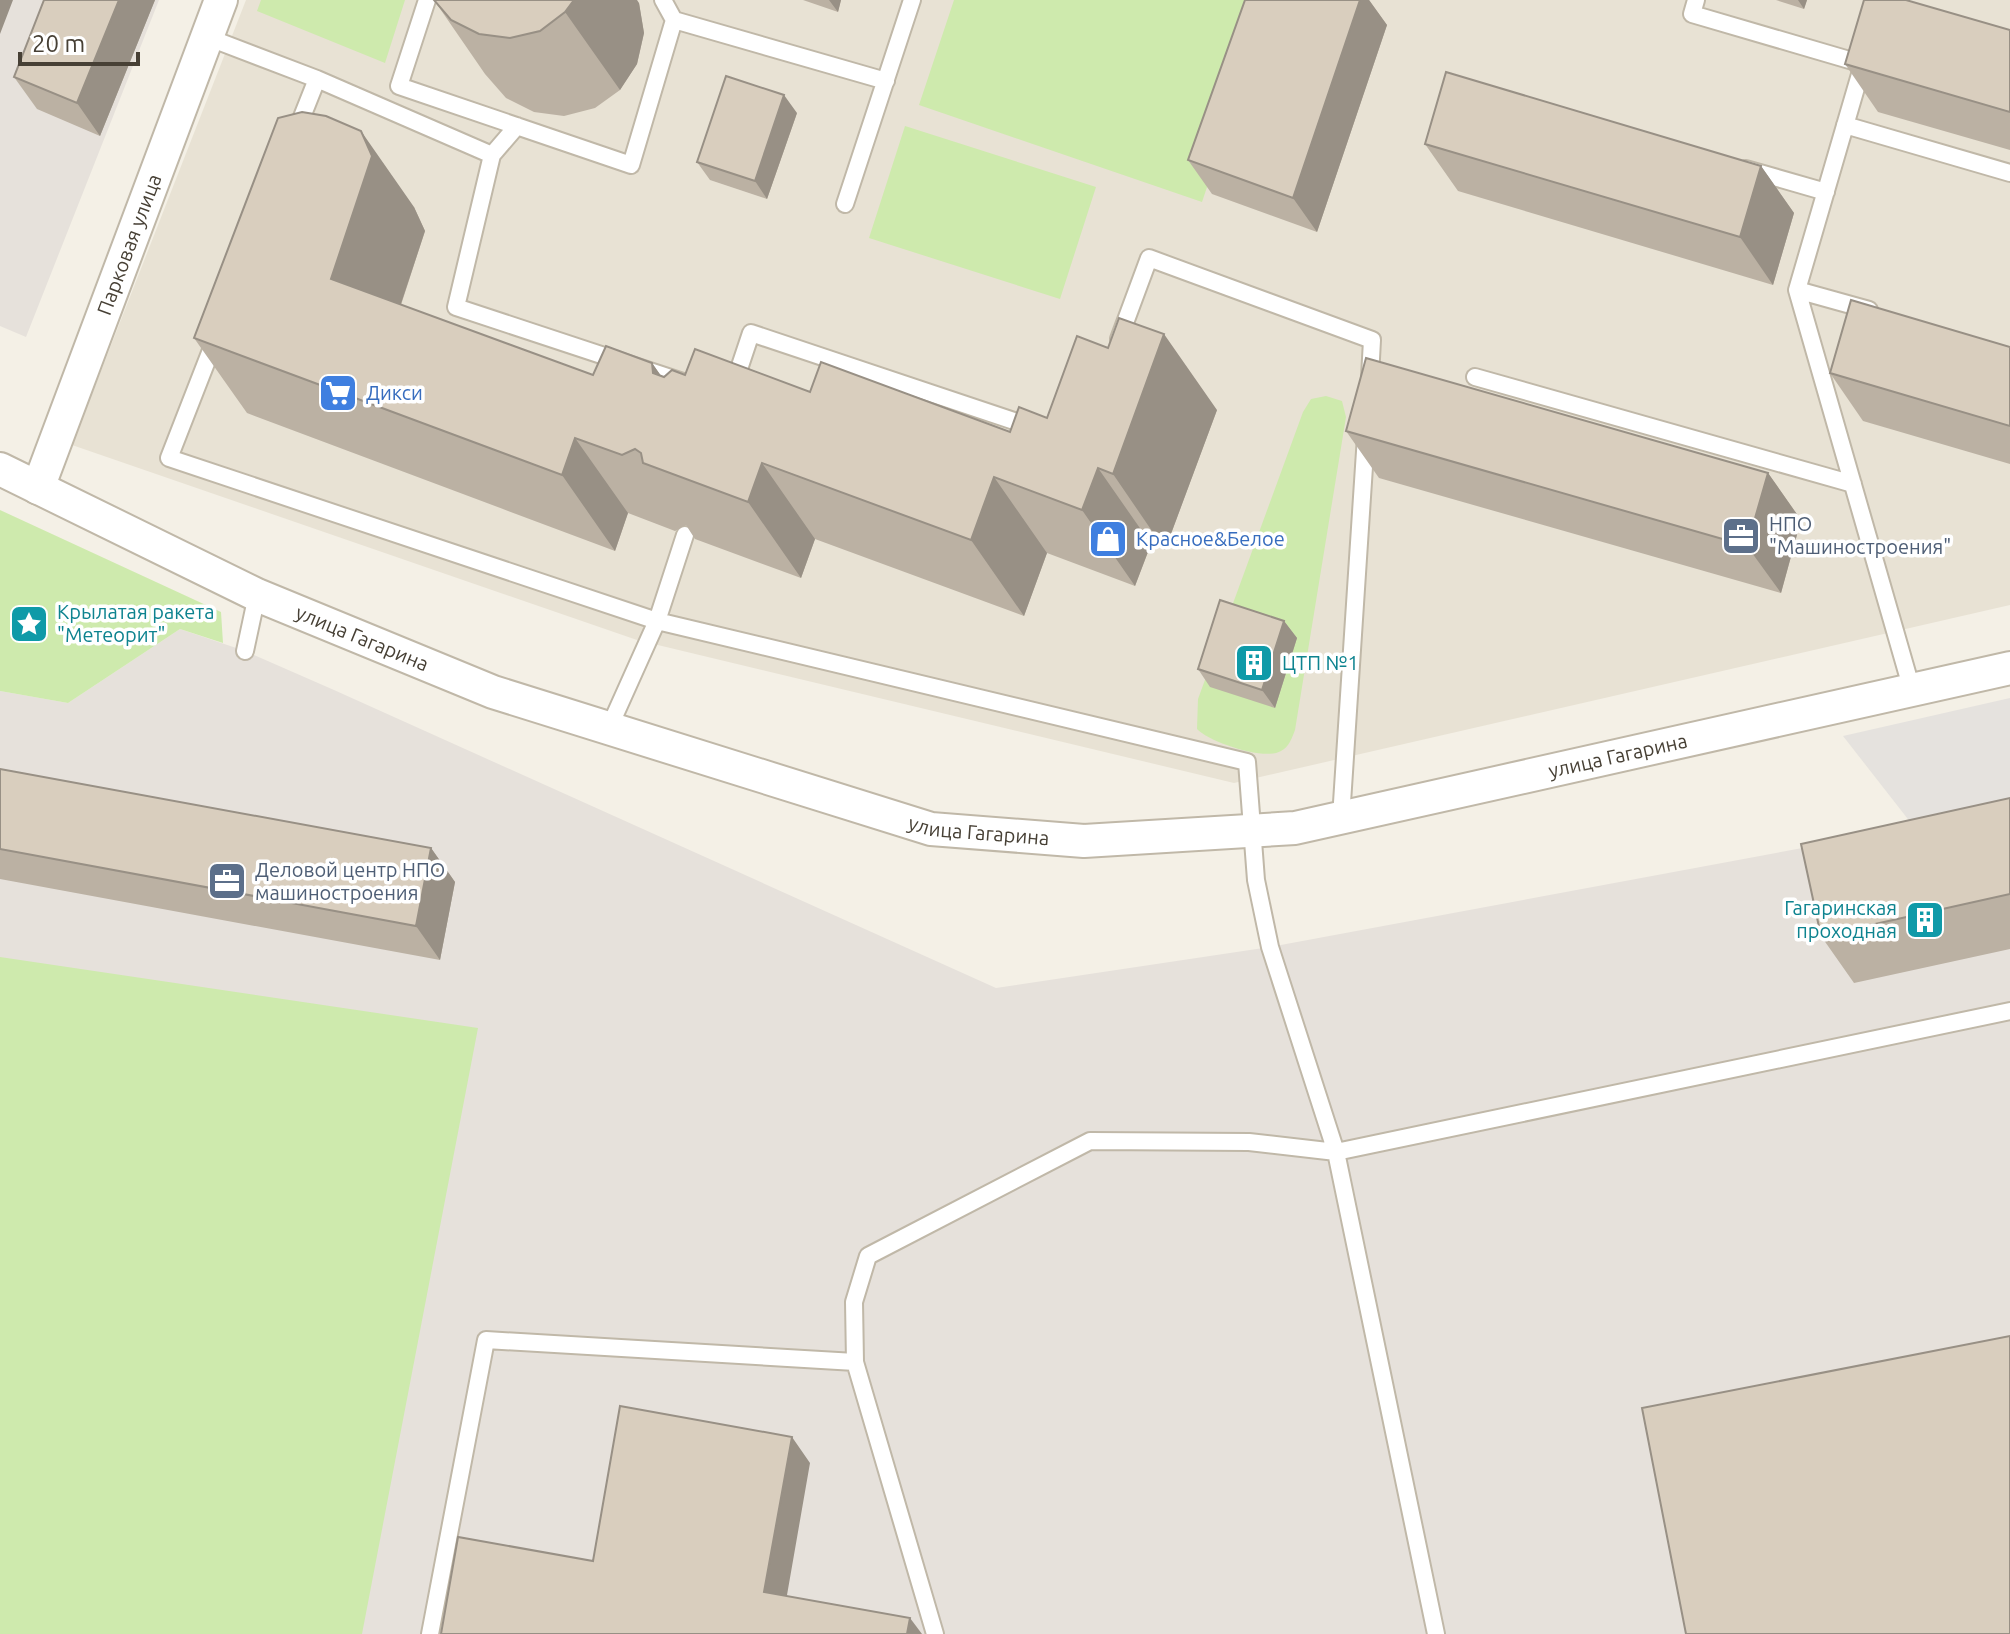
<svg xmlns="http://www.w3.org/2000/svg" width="2010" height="1634" font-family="Ubuntu,sans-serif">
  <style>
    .residential { fill: #e8e2d4 }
    .industrial { fill: #e6e1db }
    .green { fill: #ceeaad }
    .parking { fill: #e5e2de }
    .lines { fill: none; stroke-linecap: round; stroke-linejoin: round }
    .service-casing { stroke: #c0b8a8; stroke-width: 20 }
    .minor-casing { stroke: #c0b8a8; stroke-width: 36 }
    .service { stroke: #fff; stroke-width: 16 }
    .minor { stroke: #fff; stroke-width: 32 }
    .wall { fill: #bbb1a3 }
    .shaded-wall { fill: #989085 }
    .building { fill: #d9cebe; stroke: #989085; stroke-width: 2 }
    .labels { text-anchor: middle; stroke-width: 7; stroke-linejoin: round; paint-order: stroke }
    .street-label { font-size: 20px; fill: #474035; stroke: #fff }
    .shop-label { font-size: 20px; fill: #366cbe; stroke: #fff; text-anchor: start }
    .service-label { font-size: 20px; fill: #4e5e75; stroke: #fff; text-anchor: start }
    .culture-label { font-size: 20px; fill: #0d838f; stroke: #fff; text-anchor: start }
  </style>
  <rect width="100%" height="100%" fill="#f4f0e6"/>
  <path class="residential" d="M 246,0 L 2010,0 L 2010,605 L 1234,783 L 637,640 L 72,445 Z"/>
  <path class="industrial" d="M 0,0 L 159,0 L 26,337 L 0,326 Z
    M 180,629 L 245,651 L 334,690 L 996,988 L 1270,947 L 1835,842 L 2010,853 L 2010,1634 L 0,1634 L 0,691 L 68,703 Z"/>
  <path class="green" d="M 261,0 L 405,0 L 385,63 L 257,11 Z
    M 954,0 L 1270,0 L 1202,202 L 919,105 Z
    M 905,126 L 1096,187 L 1060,299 L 869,238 Z
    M 1326,396 L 1342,401 L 1346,417 L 1295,730 C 1292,738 1289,747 1281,751 C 1265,761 1209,742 1197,729 L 1198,699 L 1303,412 L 1311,399 Z
    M 0,510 L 221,612 L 223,643 L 180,629 L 68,703 L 0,691 Z
    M 0,957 L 478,1028 L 362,1634 L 0,1634 Z"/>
  <path class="parking" d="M 2010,698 L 2010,816 L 1918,832 L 1843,736 Z"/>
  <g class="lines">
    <g class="service-casing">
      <path id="service" d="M 427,0 L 399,86 L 631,165 L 674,20
        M 663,0 L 674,20 L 886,81
        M 1696,0 L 1692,14 L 1863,64 L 1797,290 L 1912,690
        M 207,37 L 317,79 L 296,132
        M 317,79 L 492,155 L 456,307 L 683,382
        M 1845,125 L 2010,173
        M 492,155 L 517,126
        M 1746,169 L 1826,192
        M 845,204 L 912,0
        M 1797,290 L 1869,310
        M 1119,339 L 1149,258 L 1372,340 L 1370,377
        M 215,340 L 169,458 L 657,621 L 1247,762 L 1256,880 L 1270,947 L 1336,1152 L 1436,1634
        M 1475,377 L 1853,484
        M 733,387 L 751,333 L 1035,428
        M 245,651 L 257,595
        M 609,728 L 657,621 L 685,535
        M 1341,818 L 1366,436
        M 855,1362 L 935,1634
        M 430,1634 L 486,1340 L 855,1362 L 854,1302 L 868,1256 L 1090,1141 L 1249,1142 L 1336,1152 L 2010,1011"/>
    </g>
    <g class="minor-casing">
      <g id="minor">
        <path id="s1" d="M 0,469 L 257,595 L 493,692 L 931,829 L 1084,841 L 1295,828 L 2010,668"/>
        <path id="s2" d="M 38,488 L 221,0"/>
      </g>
    </g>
    <use href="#service" class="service"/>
    <use href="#minor" class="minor"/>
  </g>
  <path class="wall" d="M 44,0 L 155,0 L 100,136 L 37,109 L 14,77 Z
    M 434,0 L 639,3 L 644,33 L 637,64 L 620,90 L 595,108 L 564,116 L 534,112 L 506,98 L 485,74 Z
    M 803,0 L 841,0 L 838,12 Z
    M 1245,0 L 1369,0 L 1387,25 L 1317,232 L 1212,194 L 1188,160 Z
    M 1776,0 L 1807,0 L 1804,9 Z
    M 2010,30 L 2010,150 L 1878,112 L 1845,64 Z
    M 797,113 L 767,199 L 710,180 L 697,162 Z
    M 1425,144 L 1761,166 L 1794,213 L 1773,285 L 1458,191 Z
    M 414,207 L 425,231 L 401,305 L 593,375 L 652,363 L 661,376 L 664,377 L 685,375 L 810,392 L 1010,432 L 1047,418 L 1217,410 L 1165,550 L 1151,544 L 1135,586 L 1047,553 L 1024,616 L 815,539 L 801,578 L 695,539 L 686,525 L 675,531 L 628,513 L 615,551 L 247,413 L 194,338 Z
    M 2010,347 L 2010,464 L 1863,421 L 1830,373 Z
    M 1346,431 L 1768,473 L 1801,520 L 1781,593 L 1379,478 Z
    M 1284,621 L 1297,638 L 1275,708 L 1210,687 L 1198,669 Z
    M 0,769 L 431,848 L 455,882 L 440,960 L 0,879 Z
    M 2010,798 L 2010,949 L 1854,983 L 1821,936 Z"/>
  <path class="shaded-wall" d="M 0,0 L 13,0 L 0,34 Z
    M 119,0 L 155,0 L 100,136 L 77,103 Z
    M 574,0 L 637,0 L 639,3 L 644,33 L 637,64 L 620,90 L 565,12 Z
    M 829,0 L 841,0 L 838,12 Z
    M 1360,0 L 1369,0 L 1387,25 L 1317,232 L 1293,198 Z
    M 1798,0 L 1807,0 L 1804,9 Z
    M 784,95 L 797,113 L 767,199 L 755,181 Z
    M 361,131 L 414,207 L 425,231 L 384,355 L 331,279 Z
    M 1761,166 L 1794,213 L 1773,285 L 1740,237 Z
    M 1164,334 L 1217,410 L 1165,550 L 1113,474 Z
    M 652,363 L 705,438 L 653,373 Z
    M 575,438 L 628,513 L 615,551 L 562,475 Z
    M 762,463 L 815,539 L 801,578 L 748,502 Z
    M 1098,468 L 1151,544 L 1135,586 L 1082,510 Z
    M 1768,473 L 1801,520 L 1781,593 L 1747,546 Z
    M 994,477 L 1047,553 L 1024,616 L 971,540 Z
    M 1284,621 L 1297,638 L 1275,708 L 1262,690 Z
    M 431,848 L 455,882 L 440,960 L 416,926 Z
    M 792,1437 L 810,1463 L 783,1618 L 764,1592 Z
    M 910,1618 L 922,1634 L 907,1634 Z"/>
  <path class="building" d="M 44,0 L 119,0 L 77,103 L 14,77 Z
    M 434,0 L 574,0 L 565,12 L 540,31 L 510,38 L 479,34 L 451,20 Z
    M 1245,0 L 1360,0 L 1293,198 L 1188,160 Z
    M 1864,0 L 1906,0 L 2010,30 L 2010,112 L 1845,64 Z
    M 1446,72 L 1761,166 L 1740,237 L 1425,144 Z
    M 726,76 L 784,95 L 755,181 L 697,162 Z
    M 302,112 L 326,116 L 361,131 L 372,156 L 331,279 L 593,375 L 606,346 L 652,363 L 653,373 L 664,377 L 672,370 L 685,375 L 695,349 L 810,392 L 821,362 L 1010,432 L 1019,407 L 1047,418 L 1077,336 L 1108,348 L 1119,318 L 1164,334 L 1113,474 L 1098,468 L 1082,510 L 994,477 L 971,540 L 762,463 L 748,502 L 643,463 L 641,453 L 635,449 L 622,455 L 575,438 L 562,475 L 194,338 L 278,118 Z
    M 1851,300 L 2010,347 L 2010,426 L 1830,373 Z
    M 1366,358 L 1768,473 L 1747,546 L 1346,431 Z
    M 1220,600 L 1284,621 L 1262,690 L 1198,669 Z
    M 0,769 L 431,848 L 416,926 L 0,849 Z
    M 2010,798 L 2010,894 L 1821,936 L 1801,844 Z
    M 2010,1336 L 2010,1634 L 1686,1634 L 1642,1408 Z
    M 620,1406 L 792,1437 L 764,1592 L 910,1618 L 907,1634 L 441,1634 L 458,1537 L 593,1561 Z"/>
  <defs>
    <g id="supermarket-square" transform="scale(2)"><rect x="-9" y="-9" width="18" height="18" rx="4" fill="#3f7fe0" stroke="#fff"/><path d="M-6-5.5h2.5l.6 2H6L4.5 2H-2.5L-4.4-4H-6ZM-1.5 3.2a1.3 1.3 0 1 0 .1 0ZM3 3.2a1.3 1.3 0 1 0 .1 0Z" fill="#fff"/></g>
    <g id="office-square" transform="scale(2)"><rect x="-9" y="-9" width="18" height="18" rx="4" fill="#5c6f8a" stroke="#fff"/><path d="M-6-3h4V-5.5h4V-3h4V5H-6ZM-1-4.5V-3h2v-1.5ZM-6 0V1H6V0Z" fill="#fff"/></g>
    <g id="shop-square" transform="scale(2)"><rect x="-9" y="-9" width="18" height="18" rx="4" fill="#3f7fe0" stroke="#fff"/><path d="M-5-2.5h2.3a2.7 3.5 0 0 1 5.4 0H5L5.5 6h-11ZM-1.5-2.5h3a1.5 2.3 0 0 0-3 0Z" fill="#fff"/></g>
    <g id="sight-square" transform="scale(2)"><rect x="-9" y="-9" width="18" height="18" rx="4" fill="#0f9aa8" stroke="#fff"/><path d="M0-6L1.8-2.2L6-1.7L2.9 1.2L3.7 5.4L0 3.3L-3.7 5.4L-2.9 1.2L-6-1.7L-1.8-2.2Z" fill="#fff"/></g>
    <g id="building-square" transform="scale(2)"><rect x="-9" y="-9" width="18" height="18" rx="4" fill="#0f9aa8" stroke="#fff"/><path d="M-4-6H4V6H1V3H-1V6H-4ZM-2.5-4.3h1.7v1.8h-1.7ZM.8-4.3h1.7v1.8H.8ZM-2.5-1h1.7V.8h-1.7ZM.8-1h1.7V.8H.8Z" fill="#fff"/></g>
  </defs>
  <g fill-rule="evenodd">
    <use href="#supermarket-square" x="338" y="393"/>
    <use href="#office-square" x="1741" y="536"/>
    <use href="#shop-square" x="1108" y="539"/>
    <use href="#sight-square" x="29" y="624"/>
    <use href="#building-square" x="1254" y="663"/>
    <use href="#office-square" x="227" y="881"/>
    <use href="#building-square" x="1925" y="920"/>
  </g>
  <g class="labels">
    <g class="street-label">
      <text dy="7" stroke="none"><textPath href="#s2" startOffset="260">Парковая улица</textPath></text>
      <text dy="7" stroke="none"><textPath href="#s1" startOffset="400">улица Гагарина</textPath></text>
      <text dy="7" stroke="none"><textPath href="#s1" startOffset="1696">улица Гагарина</textPath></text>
      <text dy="7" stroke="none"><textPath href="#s1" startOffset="1048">улица Гагарина</textPath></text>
    </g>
    <g class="shop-label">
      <text x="366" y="400">Дикси</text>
      <text x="1136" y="546">Красное&amp;Белое</text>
    </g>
    <g class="service-label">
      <text x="1769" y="531">НПО<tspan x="1769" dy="23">"Машиностроения"</tspan></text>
      <text x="255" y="877">Деловой центр НПО<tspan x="255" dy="23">машиностроения</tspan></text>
    </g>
    <g class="culture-label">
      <text x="57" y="619">Крылатая ракета<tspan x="57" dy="23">"Метеорит"</tspan></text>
      <text x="1282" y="670">ЦТП №1</text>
      <text x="1897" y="915" text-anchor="end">Гагаринская<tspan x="1897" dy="23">проходная</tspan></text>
    </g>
  </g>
  <path d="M20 52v12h118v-12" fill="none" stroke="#474035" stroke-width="4"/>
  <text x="32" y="52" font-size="24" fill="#474035" stroke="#ffffff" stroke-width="6" paint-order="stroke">20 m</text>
</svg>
